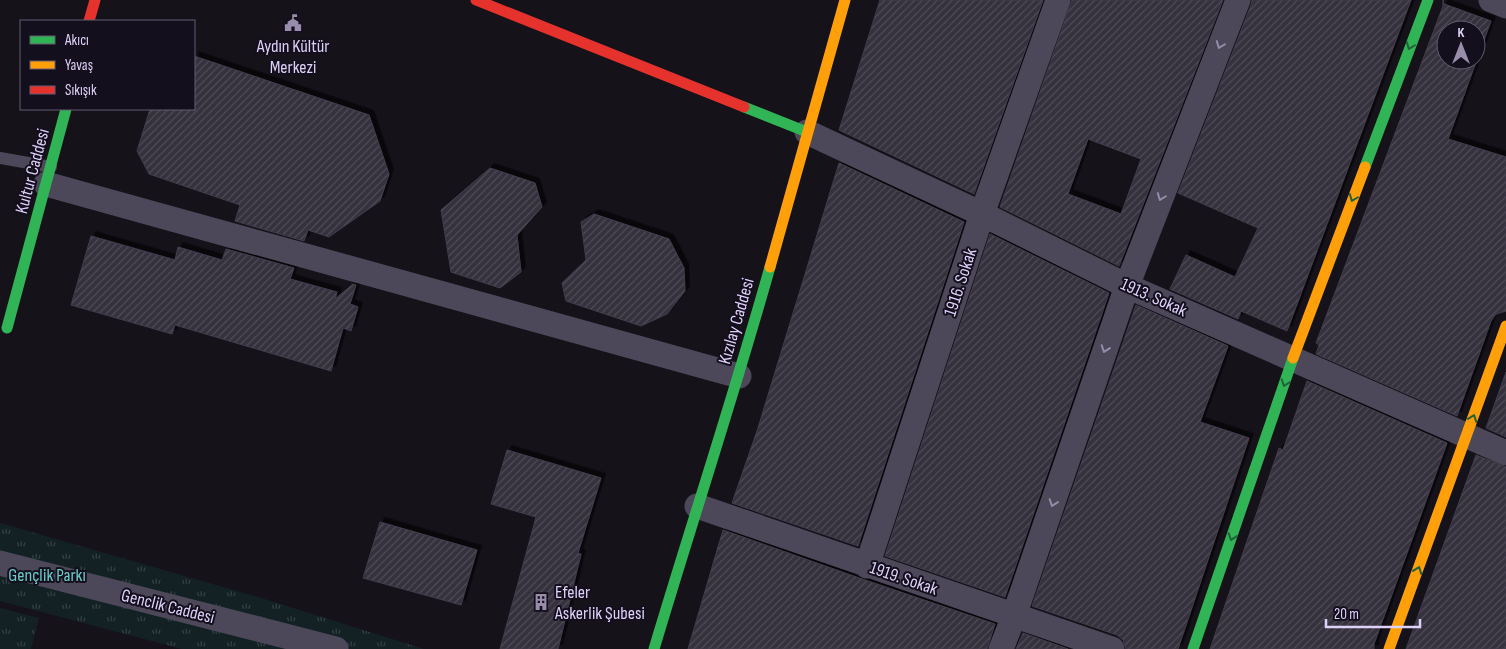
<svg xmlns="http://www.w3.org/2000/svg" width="1506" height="649" font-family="'Sofia Sans Condensed',sans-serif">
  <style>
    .park { fill: url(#park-tufts) }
    .building { fill: url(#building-hatch); stroke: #433c4d; fill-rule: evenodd; filter: url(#shadow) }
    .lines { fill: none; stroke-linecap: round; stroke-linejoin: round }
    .lane { stroke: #4c4859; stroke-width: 12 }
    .street { stroke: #4c4859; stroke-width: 25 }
    .fast { stroke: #30b455; stroke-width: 11 }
    .slow { stroke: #ff9f0a; stroke-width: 11 }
    .jam { stroke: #e5322d; stroke-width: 11 }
    .oneway { stroke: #958ca9 }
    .oneway2 { stroke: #226239 }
    .labels { text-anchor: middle; stroke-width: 4; stroke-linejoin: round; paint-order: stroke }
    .poi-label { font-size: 18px; fill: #ded1f9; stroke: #140f1d }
    .street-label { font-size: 18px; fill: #ded1f9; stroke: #140f1d }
    .park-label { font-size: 18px; fill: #68cec9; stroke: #140f1d }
  </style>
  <defs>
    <pattern id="park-tufts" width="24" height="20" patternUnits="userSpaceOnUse" patternTransform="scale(1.25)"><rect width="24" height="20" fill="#132124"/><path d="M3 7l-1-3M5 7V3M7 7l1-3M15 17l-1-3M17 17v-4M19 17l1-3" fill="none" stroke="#354045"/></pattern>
    <pattern id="building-hatch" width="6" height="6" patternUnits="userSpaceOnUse" patternTransform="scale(1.25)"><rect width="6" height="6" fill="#34303c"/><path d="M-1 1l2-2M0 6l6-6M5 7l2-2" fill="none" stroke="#514d59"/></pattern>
    <filter id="shadow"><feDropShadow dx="4.5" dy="-4.5" stdDeviation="0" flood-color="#0009"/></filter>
  </defs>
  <rect width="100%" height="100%" fill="#15121a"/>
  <path class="park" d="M 0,523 L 258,597 L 424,649 L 182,649 L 0,601 Z
    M 0,608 L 39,618 L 31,649 L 0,649 Z"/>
  <path class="building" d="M 880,0 L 1043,0 L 974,194 L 839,130 Z
    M 1072,0 L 1223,0 L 1119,266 L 1000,207 ZM 1088,139 L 1141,159 L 1121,214 L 1068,194 Z
    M 1252,0 L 1411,0 L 1287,331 L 1241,311 L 1238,319 L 1170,289 L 1186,255 L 1235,277 L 1258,228 L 1178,193 L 1251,5 Z
    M 1443,0 L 1444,4 L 1491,21 L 1448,139 L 1506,157 L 1506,311 L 1496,314 L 1491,321 L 1457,416 L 1316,354 L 1319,345 L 1316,343 L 1443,6 ZM 1446,30 L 1476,30 L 1476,60 L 1446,60 Z
    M 194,56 L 369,115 L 389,174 L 380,201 L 329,237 L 308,230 L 304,241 L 235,221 L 240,205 L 149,174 L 137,151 L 150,109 L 194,109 Z
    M 839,163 L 964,222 L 858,546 L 732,503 L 757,431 Z
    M 490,168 L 535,183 L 542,207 L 517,235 L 521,272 L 500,288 L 451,272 L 441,210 Z
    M 594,214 L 669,239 L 684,268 L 685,291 L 667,314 L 641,326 L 566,301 L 562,283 L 586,260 L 581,222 Z
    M 990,234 L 1109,293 L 1005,597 L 885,556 Z
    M 91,236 L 175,260 L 178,247 L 222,260 L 226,249 L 294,268 L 290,279 L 337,292 L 335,299 L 353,284 L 356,285 L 350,304 L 358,307 L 351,331 L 343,328 L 331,371 L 175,325 L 172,334 L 71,305 Z
    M 1136,305 L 1228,346 L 1200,422 L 1249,438 L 1178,649 L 1126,649 L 1123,640 L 1117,635 L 1032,606 Z
    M 1506,372 L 1506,437 L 1486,428 Z
    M 1307,381 L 1447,443 L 1374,644 L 1374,649 L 1210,649 L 1279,448 L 1283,450 Z
    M 507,450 L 601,478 L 578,553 L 581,554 L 558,649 L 500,649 L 536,517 L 491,504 Z
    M 1476,455 L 1506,467 L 1506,649 L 1406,649 Z
    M 380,522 L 477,550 L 461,605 L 363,578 Z
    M 723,530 L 862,579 L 995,624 L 987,649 L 688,649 Z
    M 1023,633 L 1068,649 L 1016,649 Z"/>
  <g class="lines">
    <path class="lane" d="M 0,158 L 51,167"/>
    <path class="street" d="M 1491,0 L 1506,6
      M 807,132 L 982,214 L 1127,286 L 1506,453
      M 46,184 L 739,376
      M 697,506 L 1112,649
      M 0,563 L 336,649
      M 867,566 L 982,214 L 1058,0
      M 1001,649 L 1014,616 L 1127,286 L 1238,0"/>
    <path class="fast" d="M 744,107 L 807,132
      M 1365,167 L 1428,0
      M 7,328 L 66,109
      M 654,649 C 692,522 734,395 770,267
      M 1193,649 L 1293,358"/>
    <path class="slow" d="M 770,267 L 845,0
      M 1293,358 L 1365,167
      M 1389,649 L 1506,326"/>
    <path class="jam" d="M 476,0 L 744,107
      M 89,21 L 95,0"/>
  </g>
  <defs><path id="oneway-chevron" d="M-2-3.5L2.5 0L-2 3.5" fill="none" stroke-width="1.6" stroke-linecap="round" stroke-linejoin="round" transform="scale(1.25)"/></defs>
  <g class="oneway">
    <use href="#oneway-chevron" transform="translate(1220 45) rotate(111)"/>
    <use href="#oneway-chevron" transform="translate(1161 197) rotate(111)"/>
    <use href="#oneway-chevron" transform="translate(1105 349) rotate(109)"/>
    <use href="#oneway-chevron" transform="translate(1053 503) rotate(109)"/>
  </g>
  <g class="oneway2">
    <use href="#oneway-chevron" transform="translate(1410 46) rotate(111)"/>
    <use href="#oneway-chevron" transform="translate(1353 198) rotate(111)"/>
    <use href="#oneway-chevron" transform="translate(1285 383) rotate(109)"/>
    <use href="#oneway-chevron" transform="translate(1473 418) rotate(-70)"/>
    <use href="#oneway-chevron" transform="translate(1232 537) rotate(109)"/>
    <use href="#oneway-chevron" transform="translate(1418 570) rotate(-70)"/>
  </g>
  <defs>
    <g id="civic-bare" transform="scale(1.35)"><path d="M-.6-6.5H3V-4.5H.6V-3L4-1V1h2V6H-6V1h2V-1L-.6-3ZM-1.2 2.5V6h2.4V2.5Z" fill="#988eab" stroke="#140f1d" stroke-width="2.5" paint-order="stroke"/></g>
    <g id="building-bare" transform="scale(1.35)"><path d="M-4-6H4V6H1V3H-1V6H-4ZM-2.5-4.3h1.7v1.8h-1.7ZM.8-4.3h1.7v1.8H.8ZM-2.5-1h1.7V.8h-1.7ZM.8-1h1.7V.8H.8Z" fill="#988eab" stroke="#140f1d" stroke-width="2.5" paint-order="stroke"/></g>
  </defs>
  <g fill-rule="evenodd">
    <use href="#civic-bare" x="293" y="23"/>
    <use href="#building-bare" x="541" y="602"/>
  </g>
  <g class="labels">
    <g class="poi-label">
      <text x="293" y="52">Aydın Kültür<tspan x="293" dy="21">Merkezi</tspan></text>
      <text x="555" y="598" text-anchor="start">Efeler<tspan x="555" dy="21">Askerlik Şubesi</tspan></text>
    </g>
    <g class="street-label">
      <text transform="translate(32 171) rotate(-75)" y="6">Kultur Caddesi</text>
      <text transform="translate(960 282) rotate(-72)" y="6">1916. Sokak</text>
      <text transform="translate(1154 297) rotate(24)" y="6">1913. Sokak</text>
      <text transform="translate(736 321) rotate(-74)" y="6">Kızılay Caddesi</text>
      <text transform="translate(904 578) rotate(19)" y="6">1919. Sokak</text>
      <text transform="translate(168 606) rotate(14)" y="6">Genclik Caddesi</text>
    </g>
    <g class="park-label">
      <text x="47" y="581">Gençlik Parkı</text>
    </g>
  </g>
  <rect x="20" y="20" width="175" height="90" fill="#140f1d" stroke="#655d75"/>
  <rect x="30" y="36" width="25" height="8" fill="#30b455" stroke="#655d75"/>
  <text x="65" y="45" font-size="15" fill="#ded1f9">Akıcı</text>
  <rect x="30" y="61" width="25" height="8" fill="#ff9f0a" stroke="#655d75"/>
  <text x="65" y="70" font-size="15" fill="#ded1f9">Yavaş</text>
  <rect x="30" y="86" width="25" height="8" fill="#e5322d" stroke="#655d75"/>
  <text x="65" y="95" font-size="15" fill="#ded1f9">Sıkışık</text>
  <g transform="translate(1461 45)"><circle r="24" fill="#140f1d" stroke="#655d75"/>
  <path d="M0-4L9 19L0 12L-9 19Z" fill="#988eab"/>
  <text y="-8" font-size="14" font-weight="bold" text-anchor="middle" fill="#ded1f9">K</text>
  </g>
  <path d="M1326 619v8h94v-8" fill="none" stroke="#ded1f9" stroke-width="2.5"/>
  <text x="1334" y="619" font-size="15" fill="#ded1f9" stroke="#140f1d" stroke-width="4" paint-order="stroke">20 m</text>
</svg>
